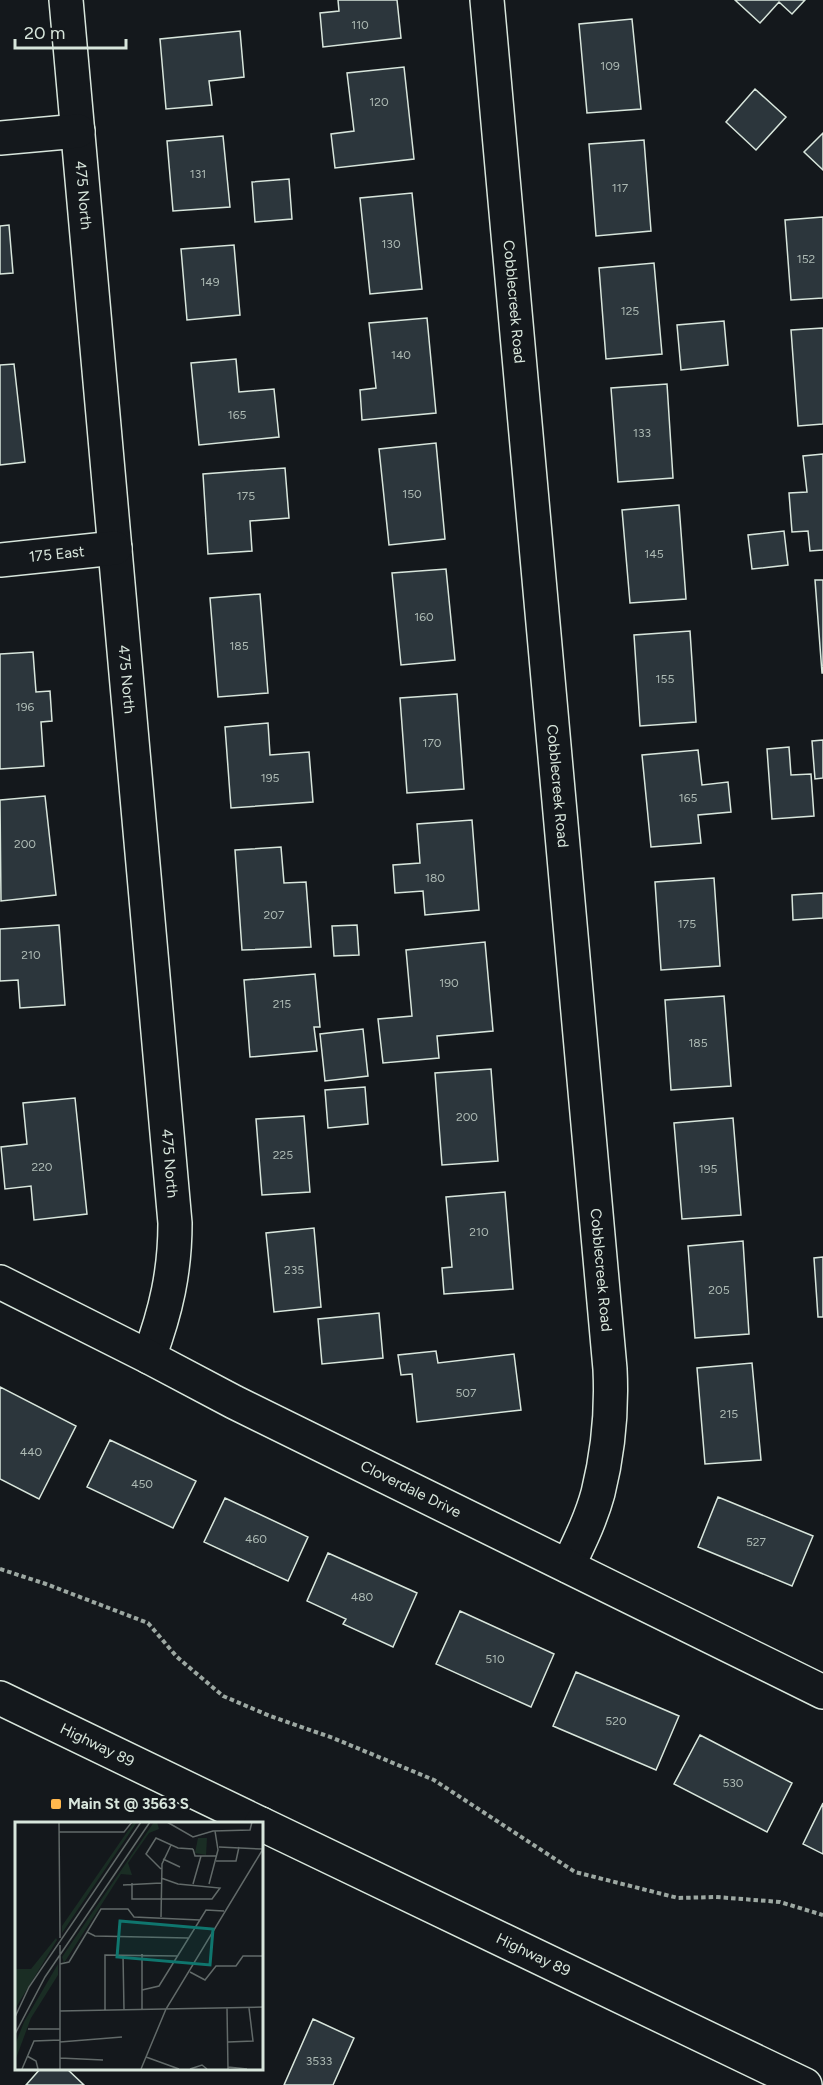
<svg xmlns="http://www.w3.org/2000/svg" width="823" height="2085" font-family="Figtree,sans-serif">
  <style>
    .building { fill: #2c363c; stroke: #d8e6dc; stroke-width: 1.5 }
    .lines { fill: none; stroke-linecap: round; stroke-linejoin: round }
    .street-casing { stroke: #d8e6dc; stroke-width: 36 }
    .primary-casing { stroke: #d8e6dc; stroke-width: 36 }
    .path { stroke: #9da8a2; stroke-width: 4; stroke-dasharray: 4.5 3; stroke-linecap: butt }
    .street { stroke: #14181c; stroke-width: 33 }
    .primary { stroke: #14181c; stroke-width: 33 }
    .poi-dot { fill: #ffb74d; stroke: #14181c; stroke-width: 2 }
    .labels { text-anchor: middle; stroke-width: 4.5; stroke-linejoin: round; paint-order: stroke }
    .number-label { font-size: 12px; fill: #adbab4 }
    .street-label { font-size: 15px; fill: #d8e6dc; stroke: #14181c }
    .poi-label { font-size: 15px; font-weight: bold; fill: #d8e6dc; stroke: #14181c; text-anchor: start }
    .inset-road { fill: none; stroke: #626a69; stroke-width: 1.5 }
    .view { fill: #0f766e; fill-opacity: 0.15; stroke: #0f766e; stroke-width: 3 }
    .inset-edge { fill: none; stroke: #d8e6dc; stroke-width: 3 }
  </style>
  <rect width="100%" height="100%" fill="#14181c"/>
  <path class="building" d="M 338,0 L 397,0 L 401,38 L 323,47 L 320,13 L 339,11 Z
    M 735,0 L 805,0 L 792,14 L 779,2 L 760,23 Z
    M 632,19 L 641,109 L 587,113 L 579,24 Z
    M 240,31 L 244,77 L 209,81 L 212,105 L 166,109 L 160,39 Z
    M 404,67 L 414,159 L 335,168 L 331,134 L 354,131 L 347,73 Z
    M 755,89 L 786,117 L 756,150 L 726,122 Z
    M 823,133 L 823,170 L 804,152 Z
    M 223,136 L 230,207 L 173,211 L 167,141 Z
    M 644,140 L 651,231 L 596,236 L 589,144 Z
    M 289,179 L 292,219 L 255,222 L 252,182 Z
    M 412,193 L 422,289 L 370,294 L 360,198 Z
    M 823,217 L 823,298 L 791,300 L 785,220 Z
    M 9,225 L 13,273 L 0,274 L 0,226 Z
    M 234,245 L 240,315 L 187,320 L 181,249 Z
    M 654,263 L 662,354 L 606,359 L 599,268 Z
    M 427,318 L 436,413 L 362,420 L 360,390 L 376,388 L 369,323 Z
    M 724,321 L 728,365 L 681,370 L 677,325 Z
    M 823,328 L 823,424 L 798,426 L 791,330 Z
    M 236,359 L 239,392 L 274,389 L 279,437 L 199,445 L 191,363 Z
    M 14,364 L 25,462 L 0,465 L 0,365 Z
    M 667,384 L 673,478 L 618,482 L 611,388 Z
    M 436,443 L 445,539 L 389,545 L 379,449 Z
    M 823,454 L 823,550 L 810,551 L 808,531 L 792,532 L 789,493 L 807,492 L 803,456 Z
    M 285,468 L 289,518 L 250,521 L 252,551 L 208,554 L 203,474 Z
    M 679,505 L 686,599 L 630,603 L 622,510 Z
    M 784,531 L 788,565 L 752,569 L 748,535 Z
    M 446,569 L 455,660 L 401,665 L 392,573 Z
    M 815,580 L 823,580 L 823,673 L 822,673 Z
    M 260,594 L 268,693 L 218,697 L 210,598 Z
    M 690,631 L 696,722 L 640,726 L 634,635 Z
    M 33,652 L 36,692 L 50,691 L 52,721 L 41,722 L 44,766 L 0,769 L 0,654 Z
    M 457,694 L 464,789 L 407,793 L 400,698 Z
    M 268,723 L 270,755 L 309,752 L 313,802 L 231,808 L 225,727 Z
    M 823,740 L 823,778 L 815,779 L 812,741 Z
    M 789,747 L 791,775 L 811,774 L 814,816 L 772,819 L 767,749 Z
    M 698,750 L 702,785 L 728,782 L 731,812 L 698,815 L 701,843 L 651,847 L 642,755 Z
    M 45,796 L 56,895 L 1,901 L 0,800 Z
    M 472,820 L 479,910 L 425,915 L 423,891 L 395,893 L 393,865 L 420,863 L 417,824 Z
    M 281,847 L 284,883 L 306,882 L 311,947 L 242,950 L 235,850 Z
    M 714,878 L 720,966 L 661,970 L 655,882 Z
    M 823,893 L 823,918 L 793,920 L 792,895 Z
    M 59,925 L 65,1005 L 20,1008 L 18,980 L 0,981 L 0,929 Z
    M 357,925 L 359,955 L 334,956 L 332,926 Z
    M 485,942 L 493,1031 L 437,1036 L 439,1058 L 383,1063 L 378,1019 L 412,1016 L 406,950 Z
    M 315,974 L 320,1027 L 314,1027 L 317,1051 L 250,1057 L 244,980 Z
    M 724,996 L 731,1086 L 671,1090 L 665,1000 Z
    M 363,1029 L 368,1076 L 325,1081 L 320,1034 Z
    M 491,1069 L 498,1161 L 442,1165 L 435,1073 Z
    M 365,1087 L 368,1124 L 328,1128 L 325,1090 Z
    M 75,1098 L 87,1214 L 34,1220 L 31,1186 L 5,1189 L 1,1147 L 27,1144 L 23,1103 Z
    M 304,1116 L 310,1192 L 262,1195 L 256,1119 Z
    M 733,1118 L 741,1215 L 682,1219 L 674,1123 Z
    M 505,1192 L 513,1289 L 444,1294 L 442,1268 L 452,1267 L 446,1197 Z
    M 314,1228 L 321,1307 L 274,1312 L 266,1233 Z
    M 743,1241 L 749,1334 L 695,1338 L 688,1246 Z
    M 823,1257 L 823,1317 L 818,1317 L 814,1258 Z
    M 379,1313 L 383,1358 L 322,1364 L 318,1319 Z
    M 436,1351 L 438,1363 L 514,1354 L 521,1410 L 417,1422 L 412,1374 L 401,1375 L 398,1355 Z
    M 752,1363 L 761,1460 L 705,1464 L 697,1368 Z
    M 0,1387 L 76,1426 L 39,1499 L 0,1479 Z
    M 110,1440 L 196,1481 L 173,1528 L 87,1487 Z
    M 718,1497 L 813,1536 L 792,1586 L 698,1547 Z
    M 225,1498 L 308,1537 L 288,1581 L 204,1542 Z
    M 328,1553 L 417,1593 L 393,1647 L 343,1624 L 346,1619 L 307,1601 Z
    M 460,1611 L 554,1654 L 531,1707 L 436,1664 Z
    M 576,1672 L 679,1716 L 656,1770 L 553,1726 Z
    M 700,1735 L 792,1783 L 767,1832 L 674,1784 Z
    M 823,1803 L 823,1854 L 803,1844 Z
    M 313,2019 L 354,2038 L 333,2085 L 284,2085 Z
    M 41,2068 L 66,2068 L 84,2085 L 26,2085 Z"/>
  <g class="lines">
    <g class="street-casing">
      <g id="street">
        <path id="s1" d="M 66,0 L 175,1223 C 175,1272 166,1311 149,1357"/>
        <path id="s2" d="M 487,0 L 610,1369 C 612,1410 608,1453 598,1493 C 591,1519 579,1543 568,1566"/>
        <path d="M 0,138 L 78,131"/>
        <path id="s3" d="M 0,560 L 115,548"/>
        <path id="s4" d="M 0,1282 L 149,1357 L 234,1402 L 823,1692"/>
      </g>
    </g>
    <g class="primary-casing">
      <g id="primary">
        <path id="s5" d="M 0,1698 L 261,1824"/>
        <path id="s6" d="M 261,1824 L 805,2085"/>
      </g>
    </g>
    <path class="path" d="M 0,1569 L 46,1584 L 148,1623 L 177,1657 L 223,1696 L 270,1716 L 333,1738 L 434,1780 L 575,1872 L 678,1898 L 716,1897 L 780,1902 L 823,1915"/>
    <use href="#street" class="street"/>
    <use href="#primary" class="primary"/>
  </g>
  <rect class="poi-dot" x="50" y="1798" width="12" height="12" rx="3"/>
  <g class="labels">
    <g class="number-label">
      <text x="360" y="29">110</text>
      <text x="610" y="70">109</text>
      <text x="379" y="106">120</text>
      <text x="198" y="178">131</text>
      <text x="620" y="192">117</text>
      <text x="391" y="248">130</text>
      <text x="806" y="263">152</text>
      <text x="210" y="286">149</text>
      <text x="630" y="315">125</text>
      <text x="401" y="359">140</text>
      <text x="237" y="419">165</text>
      <text x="642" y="437">133</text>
      <text x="412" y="498">150</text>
      <text x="246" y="500">175</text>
      <text x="654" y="558">145</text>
      <text x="424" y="621">160</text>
      <text x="239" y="650">185</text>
      <text x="665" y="683">155</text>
      <text x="25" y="711">196</text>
      <text x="432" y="747">170</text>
      <text x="270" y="782">195</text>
      <text x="688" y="802">165</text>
      <text x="25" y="848">200</text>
      <text x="435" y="882">180</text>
      <text x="274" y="919">207</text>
      <text x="687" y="928">175</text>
      <text x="31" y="959">210</text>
      <text x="449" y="987">190</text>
      <text x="282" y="1008">215</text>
      <text x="698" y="1047">185</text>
      <text x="467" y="1121">200</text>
      <text x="283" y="1159">225</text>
      <text x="42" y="1171">220</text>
      <text x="708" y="1173">195</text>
      <text x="479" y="1236">210</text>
      <text x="294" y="1274">235</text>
      <text x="719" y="1294">205</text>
      <text x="466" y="1397">507</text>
      <text x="729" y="1418">215</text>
      <text x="31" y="1456">440</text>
      <text x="142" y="1488">450</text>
      <text x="256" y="1543">460</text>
      <text x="756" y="1546">527</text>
      <text x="362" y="1601">480</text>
      <text x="495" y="1663">510</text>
      <text x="616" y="1725">520</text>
      <text x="733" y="1787">530</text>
      <text x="319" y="2065">3533</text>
    </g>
    <g class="street-label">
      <text dy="5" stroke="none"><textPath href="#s1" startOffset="196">475 North</textPath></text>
      <text dy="5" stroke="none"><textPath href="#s2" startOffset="303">Cobblecreek Road</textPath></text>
      <text dy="5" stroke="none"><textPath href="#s3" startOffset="57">175 East</textPath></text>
      <text dy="5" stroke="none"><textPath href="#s1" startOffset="682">475 North</textPath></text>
      <text dy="5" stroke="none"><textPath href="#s2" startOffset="789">Cobblecreek Road</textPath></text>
      <text dy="5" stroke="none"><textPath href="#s1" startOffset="1168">475 North</textPath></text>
      <text dy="5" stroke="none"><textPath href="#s2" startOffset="1275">Cobblecreek Road</textPath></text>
      <text dy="5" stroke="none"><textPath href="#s4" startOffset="460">Cloverdale Drive</textPath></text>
      <text dy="5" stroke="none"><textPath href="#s5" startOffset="108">Highway 89</textPath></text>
      <text dy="5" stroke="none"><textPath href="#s6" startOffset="302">Highway 89</textPath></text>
    </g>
    <g class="poi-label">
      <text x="68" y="1809">Main St @ 3563 S</text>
    </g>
  </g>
  <g transform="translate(15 1822)">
    <rect width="248" height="248" fill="#14181c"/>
    <path d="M 119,0 L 122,0 L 47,111 L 47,104 ZM 139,0 L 142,0 L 144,7 L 134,11 L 113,41 L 117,53 L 106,52 L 49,141 L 47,135 ZM 183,16 L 192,16 L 191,33 L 180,31 ZM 41,116 L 42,118 L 0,187 L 0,147 L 16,147 ZM 43,142 L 43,153 L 16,196 L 0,239 L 0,223 L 9,200 Z" fill="#1a2d24"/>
    <path class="inset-road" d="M 44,0 L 45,116M 152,0 L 178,15 L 198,9 L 235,8 L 237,0M 44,10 L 109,10 L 117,0M 204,25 L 247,27M 178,27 L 180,34 L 201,34M 148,37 L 165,45M 201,39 L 221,39 L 224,25M 146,47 L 131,32 L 141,16 L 163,26 L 178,27M 117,61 L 117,77 L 197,77 L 205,66 L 163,62 L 146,56M 178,62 L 186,34M 194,62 L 203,28 L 200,9M 108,63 L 146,61M 146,95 L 147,42 L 156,23M 72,110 L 80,114 L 173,116M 45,123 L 45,247M 127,132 L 127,188M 108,133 L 109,188M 45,142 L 54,140 L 86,87 L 113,87 L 119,95 L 185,98M 175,150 L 190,158 L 201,144 L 221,144 L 228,134 L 248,134M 127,168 L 144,164 L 191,88 L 209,89M 212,186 L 213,247M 90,188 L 90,133 L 163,134M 45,189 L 248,185M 0,195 L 14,165 L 126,0M 13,207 L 45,207M 0,212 L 30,155 L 135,0M 45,220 L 107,215M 213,220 L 238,219 L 234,186M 12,234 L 21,239 L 23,247M 131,235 L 164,247M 45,236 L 88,238M 213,245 L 232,247M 7,247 L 19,219 L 45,218M 126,247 L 151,187 L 248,27M 175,247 L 187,243 L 192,247"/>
    <path class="view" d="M 105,99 L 198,107 L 195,143 L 102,135 Z"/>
    <rect width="248" height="248" class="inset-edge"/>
  </g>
  <path d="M15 39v9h111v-9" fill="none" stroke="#d8e6dc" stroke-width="3"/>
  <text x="24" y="39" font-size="18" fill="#d8e6dc" stroke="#14181c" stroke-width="4.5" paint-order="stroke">20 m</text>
</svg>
